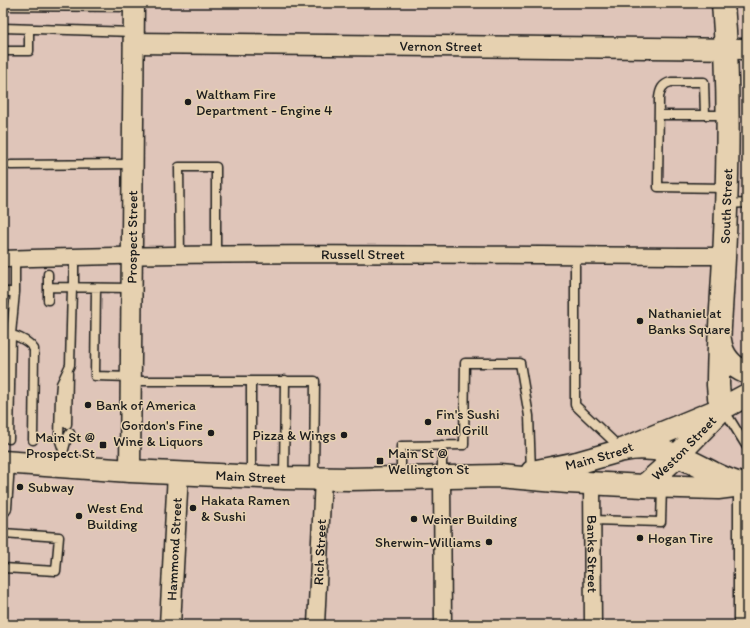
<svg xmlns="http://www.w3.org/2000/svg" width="750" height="628" font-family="Itim,sans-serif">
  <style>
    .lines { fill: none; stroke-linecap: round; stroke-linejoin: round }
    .service-casing { stroke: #1c1c1c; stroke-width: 11 }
    .minor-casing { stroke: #1c1c1c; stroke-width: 19 }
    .tertiary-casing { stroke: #1c1c1c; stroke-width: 23 }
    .secondary-casing { stroke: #1c1c1c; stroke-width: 25 }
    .primary-casing { stroke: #1c1c1c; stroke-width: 25 }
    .service { stroke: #e6d1b0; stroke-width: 8 }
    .minor { stroke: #e6d1b0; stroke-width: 16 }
    .tertiary { stroke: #e6d1b0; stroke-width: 20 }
    .secondary { stroke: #e6d1b0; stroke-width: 22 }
    .primary { stroke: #e6d1b0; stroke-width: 22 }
    .poi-dot { fill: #1c1c1c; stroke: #e6d1b0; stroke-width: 1.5 }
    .labels { text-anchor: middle; stroke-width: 3; stroke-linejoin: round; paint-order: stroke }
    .street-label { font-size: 14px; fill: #1c1c1c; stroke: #e6d1b0 }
    .poi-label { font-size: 14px; fill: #1c1c1c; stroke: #e6d1b0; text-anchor: start }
  </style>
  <rect width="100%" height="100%" fill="#dfc5b9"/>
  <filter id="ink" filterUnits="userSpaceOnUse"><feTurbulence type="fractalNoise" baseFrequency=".025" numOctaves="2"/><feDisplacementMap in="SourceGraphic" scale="8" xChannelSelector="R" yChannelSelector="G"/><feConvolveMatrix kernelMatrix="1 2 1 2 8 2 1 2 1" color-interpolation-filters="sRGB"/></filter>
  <g filter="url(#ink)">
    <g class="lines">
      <g class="service-casing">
        <path id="service" d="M 3,6 L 134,7
          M 3,28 L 134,32
          M 3,51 L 29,51 L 29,29
          M 659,115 L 727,115
          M 705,115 L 704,82 L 671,82 C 662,84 660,90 659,98 L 658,187 L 726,188
          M 11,165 L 132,164
          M 728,204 L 747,203
          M 575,254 L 575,405 L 613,441 L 618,450
          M 180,255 L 179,167 L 216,167 L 216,255
          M 48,274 L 48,300
          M 48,287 L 131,288
          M 74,288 L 74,256
          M 96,288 L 95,376 L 131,377
          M 3,292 L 15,292
          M 3,334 C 14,334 28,340 34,349 L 33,440
          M 131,381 L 315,381 L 314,477
          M 723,408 L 747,447
          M 67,424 L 68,373
          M 9,439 L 11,334 L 15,292 L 15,258
          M 63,450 L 59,438 L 60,396 L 61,384 L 70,365 L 72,288
          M 63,453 L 67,438 L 70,433
          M 251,476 L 251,381
          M 401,476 L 401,446 L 464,445 L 465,363 L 520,363 L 529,416 L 531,471
          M 442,476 L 442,445
          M 284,478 L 285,380
          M 592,520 L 661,522 L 662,487
          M 3,533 L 59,537 L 56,571 L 3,568"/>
      </g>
      <g class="minor-casing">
        <g id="minor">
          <path id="s1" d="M 3,259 C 243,251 484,255 724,256"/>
          <path d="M 442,477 L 443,625"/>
          <path id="s2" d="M 592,483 L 593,625"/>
          <path d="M 742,485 L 742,625"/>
          <path d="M 3,508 L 6,463"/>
          <path id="s3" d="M 316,625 L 323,478"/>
        </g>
      </g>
      <g class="tertiary-casing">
        <g id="tertiary">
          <path id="s4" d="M 134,43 L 747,49"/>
          <path id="s5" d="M 130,471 L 134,3"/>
          <path id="s6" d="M 170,625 L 178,473"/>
        </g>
      </g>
      <g class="secondary-casing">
        <path id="secondary" d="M 723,3 C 730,88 728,173 724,258 C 722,300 718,343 718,385 L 719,397 L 723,408
          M 720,340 C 722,356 732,367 747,373
          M 624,450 C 660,443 684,458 715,474 C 726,479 735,484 747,485
          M 644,486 L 718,488 L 741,485"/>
      </g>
      <g class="primary-casing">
        <g id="primary">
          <path id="s7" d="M 3,462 L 130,471 L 284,478 L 350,479 L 499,476 L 568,482 L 644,486 L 672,461 L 723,408"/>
          <path id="s8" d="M 532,472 L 577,463 L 619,451 L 723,408 L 747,395"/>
        </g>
      </g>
      <use href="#service" class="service"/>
      <use href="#minor" class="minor"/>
      <use href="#tertiary" class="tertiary"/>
      <use href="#secondary" class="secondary"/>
      <use href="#primary" class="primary"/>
    </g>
  </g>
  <g class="poi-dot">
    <circle cx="188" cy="102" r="4"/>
    <circle cx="640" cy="321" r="4"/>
    <circle cx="88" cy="405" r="4"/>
    <circle cx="428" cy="422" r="4"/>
    <circle cx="211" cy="433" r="4"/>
    <circle cx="344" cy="435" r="4"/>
    <rect x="99" y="441" width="8" height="8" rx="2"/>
    <rect x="376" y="457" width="8" height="8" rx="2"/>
    <circle cx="20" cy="487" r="4"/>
    <circle cx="193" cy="508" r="4"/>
    <circle cx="79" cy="516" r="4"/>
    <circle cx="414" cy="519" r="4"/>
    <circle cx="640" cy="538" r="4"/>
    <circle cx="489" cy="542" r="4"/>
  </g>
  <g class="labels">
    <g class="street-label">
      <text dy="5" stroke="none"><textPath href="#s4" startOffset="307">Vernon Street</textPath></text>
      <text transform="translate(726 206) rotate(-88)" y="5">South Street</text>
      <text dy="5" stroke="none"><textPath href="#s5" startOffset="234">Prospect Street</textPath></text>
      <text dy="5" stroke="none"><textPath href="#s1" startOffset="360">Russell Street</textPath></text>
      <text dy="5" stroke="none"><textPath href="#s7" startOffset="697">Weston Street</textPath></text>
      <text dy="5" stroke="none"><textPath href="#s8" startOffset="69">Main Street</textPath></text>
      <text dy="5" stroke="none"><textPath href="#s7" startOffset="248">Main Street</textPath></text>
      <text dy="5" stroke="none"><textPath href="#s6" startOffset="76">Hammond Street</textPath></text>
      <text dy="5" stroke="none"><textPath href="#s3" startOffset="73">Rich Street</textPath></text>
      <text dy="5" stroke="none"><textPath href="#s2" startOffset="71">Banks Street</textPath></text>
    </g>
    <g class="poi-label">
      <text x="196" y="99">Waltham Fire<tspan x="196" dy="16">Department - Engine 4</tspan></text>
      <text x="648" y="318">Nathaniel at<tspan x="648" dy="16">Banks Square</tspan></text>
      <text x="96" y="410">Bank of America</text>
      <text x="436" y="419">Fin's Sushi<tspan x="436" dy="16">and Grill</tspan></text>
      <text x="203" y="430" text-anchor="end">Gordon's Fine<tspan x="203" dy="16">Wine &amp; Liquors</tspan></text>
      <text x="336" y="440" text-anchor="end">Pizza &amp; Wings</text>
      <text x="95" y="442" text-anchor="end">Main St @<tspan x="95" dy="16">Prospect St</tspan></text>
      <text x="388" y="458">Main St @<tspan x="388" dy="16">Wellington St</tspan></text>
      <text x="28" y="492">Subway</text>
      <text x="201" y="505">Hakata Ramen<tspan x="201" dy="16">&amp; Sushi</tspan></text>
      <text x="87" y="513">West End<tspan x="87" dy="16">Building</tspan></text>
      <text x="422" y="524">Weiner Building</text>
      <text x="648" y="543">Hogan Tire</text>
      <text x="481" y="547" text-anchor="end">Sherwin-Williams</text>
    </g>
  </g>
  <rect width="750" height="628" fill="none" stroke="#e6d1b0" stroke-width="16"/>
  <rect x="8" y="8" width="734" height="612" fill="none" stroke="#1c1c1c" stroke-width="1.5" filter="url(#ink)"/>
</svg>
